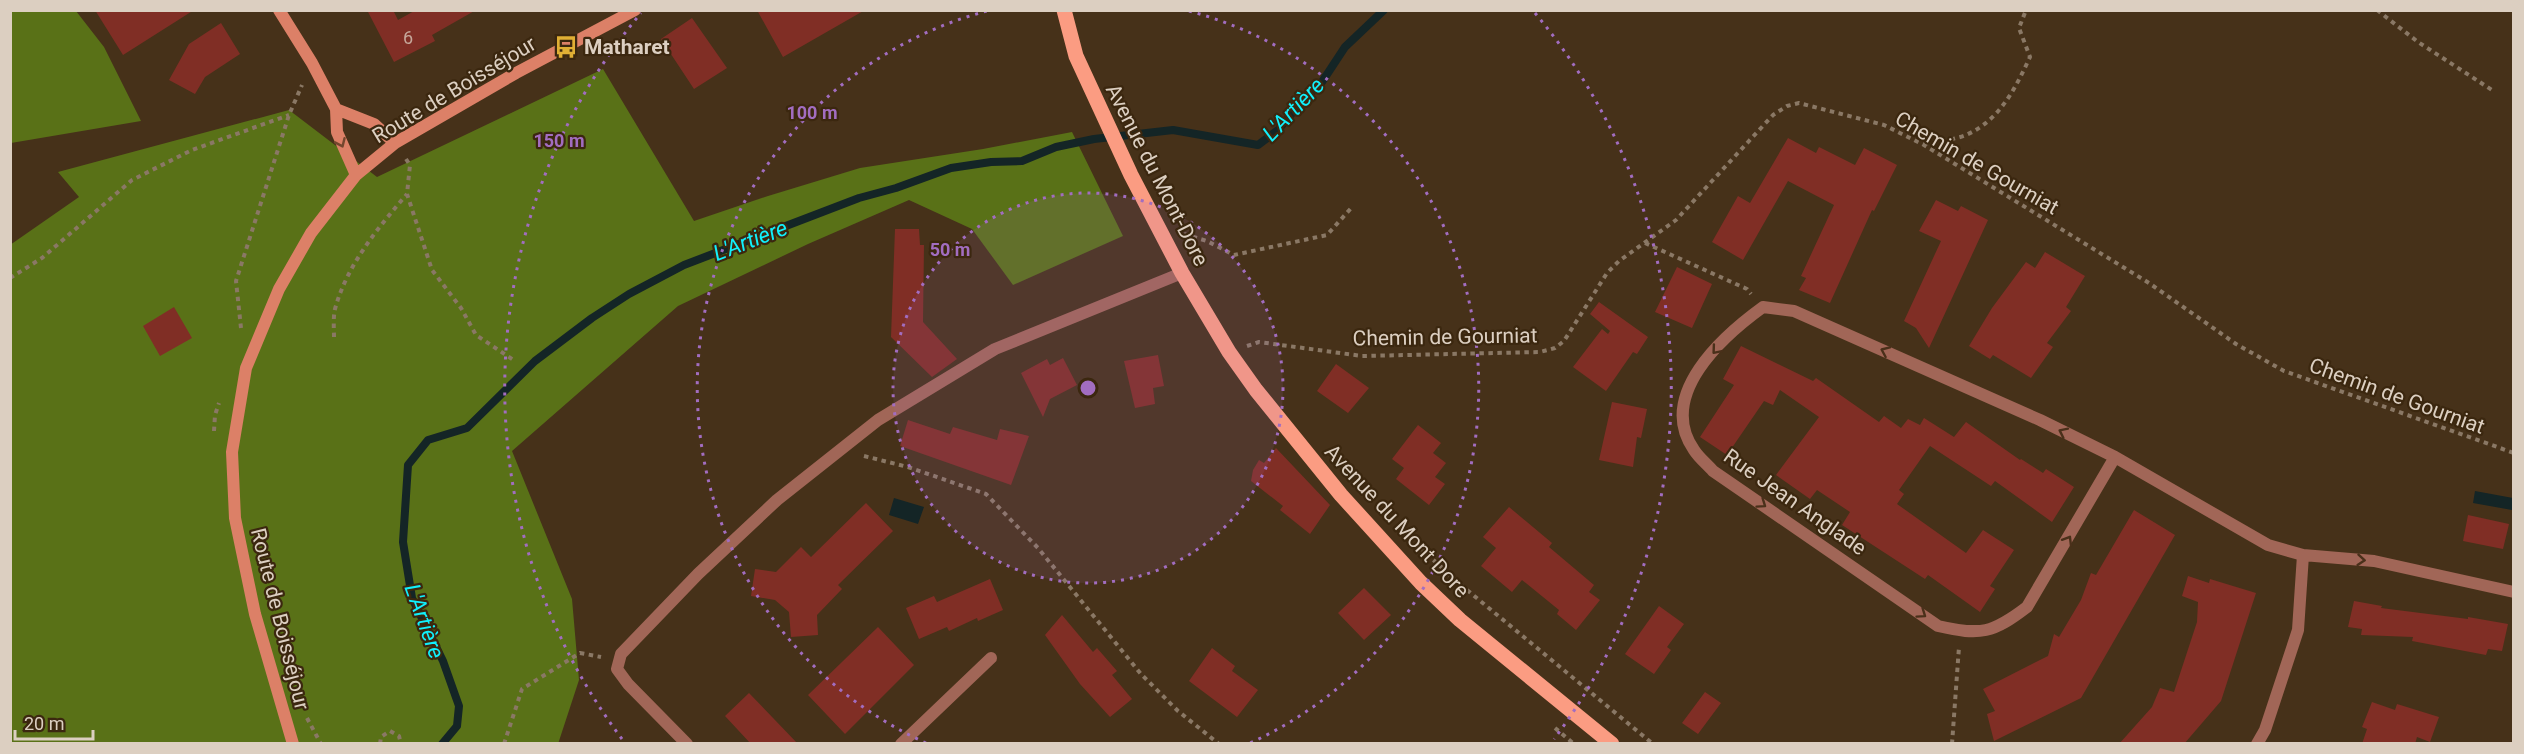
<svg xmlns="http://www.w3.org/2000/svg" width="2524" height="754" font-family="Roboto,sans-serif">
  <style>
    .forest { fill: #597117 }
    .water { fill: #142526 }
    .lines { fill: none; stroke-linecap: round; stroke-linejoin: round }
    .stream { stroke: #142526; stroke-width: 8 }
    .building { fill: #802e25 }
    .path { stroke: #8a7865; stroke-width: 4; stroke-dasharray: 4.5 4.5; stroke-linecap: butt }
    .street { stroke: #a16657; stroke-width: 12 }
    .secondary { stroke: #dc8067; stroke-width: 12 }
    .primary { stroke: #fb9c82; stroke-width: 15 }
    .oneway { stroke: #73462e }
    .oneway2 { stroke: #4a301a }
    .ring { fill: none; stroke: #a26dc0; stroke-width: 3; stroke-dasharray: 3 6 }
    .labels { text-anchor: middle; stroke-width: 4.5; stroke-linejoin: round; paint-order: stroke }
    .number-label { font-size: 18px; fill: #c5a79a }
    .poi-label { font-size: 21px; font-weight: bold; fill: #dccfc1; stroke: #3b270f; text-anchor: start }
    .street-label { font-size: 21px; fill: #dccfc1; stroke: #3b270f }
    .water-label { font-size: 22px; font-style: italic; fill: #11f0fc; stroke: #3b270f }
    .centre { fill: #a26dc0; stroke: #3b270f; stroke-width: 3 }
    .ring-label { font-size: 18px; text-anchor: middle; font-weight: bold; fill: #a26dc0; stroke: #3b270f; stroke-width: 4.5; stroke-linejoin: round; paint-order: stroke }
  </style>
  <rect width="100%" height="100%" fill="#463119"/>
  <path class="forest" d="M 11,10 L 76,11 L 104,47 L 141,121 L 11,143 Z
    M 603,69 L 694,221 L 768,196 L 860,168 L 983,149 L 1072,132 L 1123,236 L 1013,285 L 972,229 L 909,200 L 808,244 L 678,306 L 512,451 L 572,599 L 579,680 L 558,744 L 11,743 L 10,245 L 79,197 L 58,172 L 289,110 L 377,177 Z"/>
  <path class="water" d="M 2475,491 L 2513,498 L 2512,510 L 2473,503 Z
    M 894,498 L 924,507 L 918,524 L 889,515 Z"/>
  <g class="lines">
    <path class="stream" d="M 442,744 L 457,726 L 459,706 L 443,661 L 412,598 L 403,542 L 408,465 L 428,440 L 467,428 L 535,361 L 592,318 L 629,294 L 684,265 L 859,198 L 896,188 L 951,168 L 991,162 L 1022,161 L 1056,147 L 1094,139 L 1173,130 L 1258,145 L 1278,130 L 1305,98 L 1320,85 L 1345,47 L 1384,10"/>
  </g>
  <path class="building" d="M 95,10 L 194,10 L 123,55 Z
    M 367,10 L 393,10 L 398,20 L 416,10 L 476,10 L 432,35 L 435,41 L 394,62 Z
    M 757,10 L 865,10 L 783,57 Z
    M 692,18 L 727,68 L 694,89 L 661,39 Z
    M 221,23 L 240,54 L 205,77 L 195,94 L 169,80 L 189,44 Z
    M 1788,138 L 1816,153 L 1819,147 L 1855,165 L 1864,148 L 1897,165 L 1874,211 L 1872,210 L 1830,303 L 1799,290 L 1806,278 L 1801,276 L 1834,205 L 1788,181 L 1743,260 L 1712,242 L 1738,196 L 1750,203 Z
    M 1936,200 L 1958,211 L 1961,206 L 1988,220 L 1929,348 L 1916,328 L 1904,321 L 1941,241 L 1919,231 Z
    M 895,229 L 919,229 L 920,245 L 924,245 L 923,322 L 957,359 L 932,377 L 891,337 Z
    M 2045,252 L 2085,276 L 2066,307 L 2071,311 L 2047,343 L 2053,347 L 2031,378 L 1993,355 L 1990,359 L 1969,346 L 1992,308 L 2026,262 L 2035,268 Z
    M 1677,267 L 1712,284 L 1692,328 L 1655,312 Z
    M 1599,302 L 1648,337 L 1637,354 L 1633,352 L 1606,391 L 1573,367 L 1602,329 L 1608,334 L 1610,331 L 1590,314 Z
    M 174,307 L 192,338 L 160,356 L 143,326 Z
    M 1741,346 L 1813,381 L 1816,378 L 1879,422 L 1884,416 L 1901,428 L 1908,419 L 1920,425 L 1924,418 L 1954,437 L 1966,422 L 2020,460 L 2021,459 L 2043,473 L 2046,469 L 2074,487 L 2052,522 L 1995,481 L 1991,486 L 1930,446 L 1899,490 L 1904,494 L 1897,504 L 1966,553 L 1983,530 L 2014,550 L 1990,586 L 1995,589 L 1980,612 L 1928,575 L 1925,579 L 1842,525 L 1850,512 L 1817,490 L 1810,499 L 1776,475 L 1819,417 L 1780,390 L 1773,405 L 1764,401 L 1727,455 L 1700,437 L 1734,385 L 1723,379 Z
    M 1158,355 L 1164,386 L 1153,388 L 1155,404 L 1135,408 L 1124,361 Z
    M 1063,358 L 1077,385 L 1050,399 L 1043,417 L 1021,373 L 1047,359 L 1050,365 Z
    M 1336,364 L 1369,388 L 1348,413 L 1317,391 Z
    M 1612,402 L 1647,409 L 1641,438 L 1637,437 L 1633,467 L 1599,460 Z
    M 908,420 L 950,434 L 953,427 L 997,440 L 1000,429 L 1029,436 L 1011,485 L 900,446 Z
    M 1418,425 L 1441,443 L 1433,453 L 1446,463 L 1435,477 L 1445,484 L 1429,505 L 1396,479 L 1404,468 L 1392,459 Z
    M 1276,448 L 1330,505 L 1310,534 L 1280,510 L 1283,506 L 1251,481 L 1253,470 L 1259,460 L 1264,463 Z
    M 866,503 L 893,531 L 838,585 L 842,589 L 817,615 L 818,635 L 791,637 L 789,612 L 775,600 L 751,596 L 755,569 L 776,572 L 801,547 L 811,557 Z
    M 1509,507 L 1552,543 L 1549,547 L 1594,585 L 1589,592 L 1600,600 L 1576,630 L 1557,614 L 1559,610 L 1522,580 L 1512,592 L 1481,566 L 1496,548 L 1483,537 Z
    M 2134,510 L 2175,535 L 2081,698 L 1994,741 L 1987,714 L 1995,711 L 1983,689 L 2048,656 L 2054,634 L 2059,637 L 2081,600 L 2091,573 L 2096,575 Z
    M 2468,515 L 2509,524 L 2503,549 L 2463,541 Z
    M 2188,576 L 2209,583 L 2210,579 L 2256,593 L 2221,701 L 2184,744 L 2119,744 L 2152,707 L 2160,688 L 2174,692 L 2197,622 L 2198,602 L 2182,596 Z
    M 990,579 L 1003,610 L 978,621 L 977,618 L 949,631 L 947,627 L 919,639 L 906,608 L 934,596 L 937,602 Z
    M 1364,588 L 1391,615 L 1364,640 L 1338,613 Z
    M 2354,601 L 2382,606 L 2381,608 L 2468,619 L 2468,617 L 2508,624 L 2502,651 L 2488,649 L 2486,655 L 2412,641 L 2413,637 L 2361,635 L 2362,629 L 2348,627 Z
    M 1659,606 L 1684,624 L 1667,647 L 1671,650 L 1654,674 L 1625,654 Z
    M 1062,615 L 1093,652 L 1097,648 L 1117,671 L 1112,675 L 1132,699 L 1110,717 L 1080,684 L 1045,635 Z
    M 878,627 L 914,665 L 845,734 L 808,695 Z
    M 1212,648 L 1235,666 L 1232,671 L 1258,690 L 1237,717 L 1189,681 Z
    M 1705,692 L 1721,703 L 1698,734 L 1682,723 Z
    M 749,693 L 798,744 L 751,744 L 725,716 Z
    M 2372,702 L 2395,710 L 2397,704 L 2439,717 L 2430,742 L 2417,737 L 2415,744 L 2362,744 L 2367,729 L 2362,727 Z"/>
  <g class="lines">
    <path class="path" d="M 2377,10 L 2418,42 L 2495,92
      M 1924,144 C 1938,141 1954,140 1966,135 C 2000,120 2015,89 2030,57 L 2019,28 L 2026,10
      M 406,159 L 410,165 L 407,194 L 432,270 L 461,308 L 476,335 L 515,361
      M 1184,234 L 1207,241 L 1234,255 L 1327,235 L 1353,206
      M 1645,243 L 1747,289 L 1751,294
      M 10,278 L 42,258 L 132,180 L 192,150 L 289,115
      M 241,328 L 236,281 L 289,115 L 302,85
      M 334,337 C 334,329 333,318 335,309 C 347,265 377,229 407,194
      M 1247,346 L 1259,342 L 1362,356 L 1540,352 L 1555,348 L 1564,341 L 1607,273 L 1619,261 L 1676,220 L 1773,115 L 1787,106 L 1799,103 L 1884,125 L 1924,145 L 2149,283 L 2236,344 L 2284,371 L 2514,453
      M 214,431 L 215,415 L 219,403
      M 864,456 L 908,467 L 986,494 L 1038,548 L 1141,674 L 1178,711 L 1219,744
      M 1420,548 L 1461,585 L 1653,744
      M 307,718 L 321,744
      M 1555,728 L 1574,744
      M 380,744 L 381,737 L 390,731 L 399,736 L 401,744
      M 504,744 L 522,689 L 580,653 L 601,657
      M 1952,744 L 1959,647"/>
    <path class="street" d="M 2115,457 L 2027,607 C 1993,633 1981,636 1938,626 L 1713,471 C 1707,464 1699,458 1694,450 C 1656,395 1723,336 1763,307 L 1794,311 L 2040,420 L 2115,457 L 2268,545 L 2303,555 L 2374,561 L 2514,592
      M 687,744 L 628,684 L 617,669 L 621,654 L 698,574 L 777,500 L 878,420 L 995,349 L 1182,273
      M 901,744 L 991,658
      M 2257,744 L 2265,730 L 2298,630 L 2303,555"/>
    <path class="secondary" d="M 279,10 L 312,63 L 336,109 L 337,132 L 356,175
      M 336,109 L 374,124 L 395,143
      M 293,744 L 255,614 L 235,518 L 232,452 L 246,368 L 279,289 L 311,233 L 356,175 L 395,143 L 516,73 L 635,10"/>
    <path class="primary" d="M 1064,10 L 1076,56 L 1131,175 L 1182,273 L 1229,352 L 1256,390 L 1341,495 L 1421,583 L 1460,620 L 1612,744"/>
  </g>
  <defs><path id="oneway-chevron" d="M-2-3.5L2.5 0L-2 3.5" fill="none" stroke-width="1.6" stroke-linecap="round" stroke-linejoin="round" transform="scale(1.5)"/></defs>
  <use class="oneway" href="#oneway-chevron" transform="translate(341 143) rotate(66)"/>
  <g class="oneway2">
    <use href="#oneway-chevron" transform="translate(1716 350) rotate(130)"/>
    <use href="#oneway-chevron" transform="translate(1885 351) rotate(-156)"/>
    <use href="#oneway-chevron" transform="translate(2063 432) rotate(-154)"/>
    <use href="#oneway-chevron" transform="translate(1762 504) rotate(35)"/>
    <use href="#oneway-chevron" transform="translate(2068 540) rotate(-59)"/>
    <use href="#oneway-chevron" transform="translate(2361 560) rotate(5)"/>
    <use href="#oneway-chevron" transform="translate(1922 614) rotate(35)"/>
  </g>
  <circle cx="1088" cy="388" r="195" fill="#a26dc0" fill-opacity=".12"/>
  <g class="ring">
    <circle cx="1088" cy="388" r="195"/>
    <path d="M926 743A390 390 0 0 1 987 11M1189 11A390 390 0 0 1 1250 743"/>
    <path d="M622 739A584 584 0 0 1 641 13M1535 13A584 584 0 0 1 1554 739"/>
  </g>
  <defs>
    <g id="bus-bare" transform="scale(1.8)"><path d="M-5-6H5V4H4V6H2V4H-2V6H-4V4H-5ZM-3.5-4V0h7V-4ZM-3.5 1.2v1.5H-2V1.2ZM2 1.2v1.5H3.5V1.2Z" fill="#e0af34" stroke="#3b270f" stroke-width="2.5" paint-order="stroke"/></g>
  </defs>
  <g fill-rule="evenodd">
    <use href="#bus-bare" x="566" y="47"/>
  </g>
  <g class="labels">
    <g class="number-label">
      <text x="408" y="44">6</text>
    </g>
    <g class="poi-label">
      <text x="584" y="54">Matharet</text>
    </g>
    <g class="street-label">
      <text transform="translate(454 90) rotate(-31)" y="7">Route de Boisséjour</text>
      <text transform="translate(1977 163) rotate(30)" y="7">Chemin de Gourniat</text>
      <text transform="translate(1157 175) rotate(63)" y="7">Avenue du Mont-Dore</text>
      <text transform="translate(1445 337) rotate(-1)" y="7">Chemin de Gourniat</text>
      <text transform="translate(2397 396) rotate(20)" y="7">Chemin de Gourniat</text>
      <text transform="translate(1795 502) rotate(35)" y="7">Rue Jean Anglade</text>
      <text transform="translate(1397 521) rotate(47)" y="7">Avenue du Mont Dore</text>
      <text transform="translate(280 619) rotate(76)" y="7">Route de Boisséjour</text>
    </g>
    <g class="water-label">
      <text transform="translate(1293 109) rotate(-46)" y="8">L'Artière</text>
      <text transform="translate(750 240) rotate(-21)" y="8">L'Artière</text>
      <text transform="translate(425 621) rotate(70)" y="8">L'Artière</text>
    </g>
  </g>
  <circle cx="1088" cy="388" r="9" class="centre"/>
  <g class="ring-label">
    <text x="812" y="119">100 m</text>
    <text x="559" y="147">150 m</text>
    <text x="950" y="256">50 m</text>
  </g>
  <rect width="2524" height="754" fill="none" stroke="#dccfc1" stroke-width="24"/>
  <path d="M15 730v9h78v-9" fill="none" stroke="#dccfc1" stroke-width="3"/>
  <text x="24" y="730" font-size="18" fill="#dccfc1" stroke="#3b270f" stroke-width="4.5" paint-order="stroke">20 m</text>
</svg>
